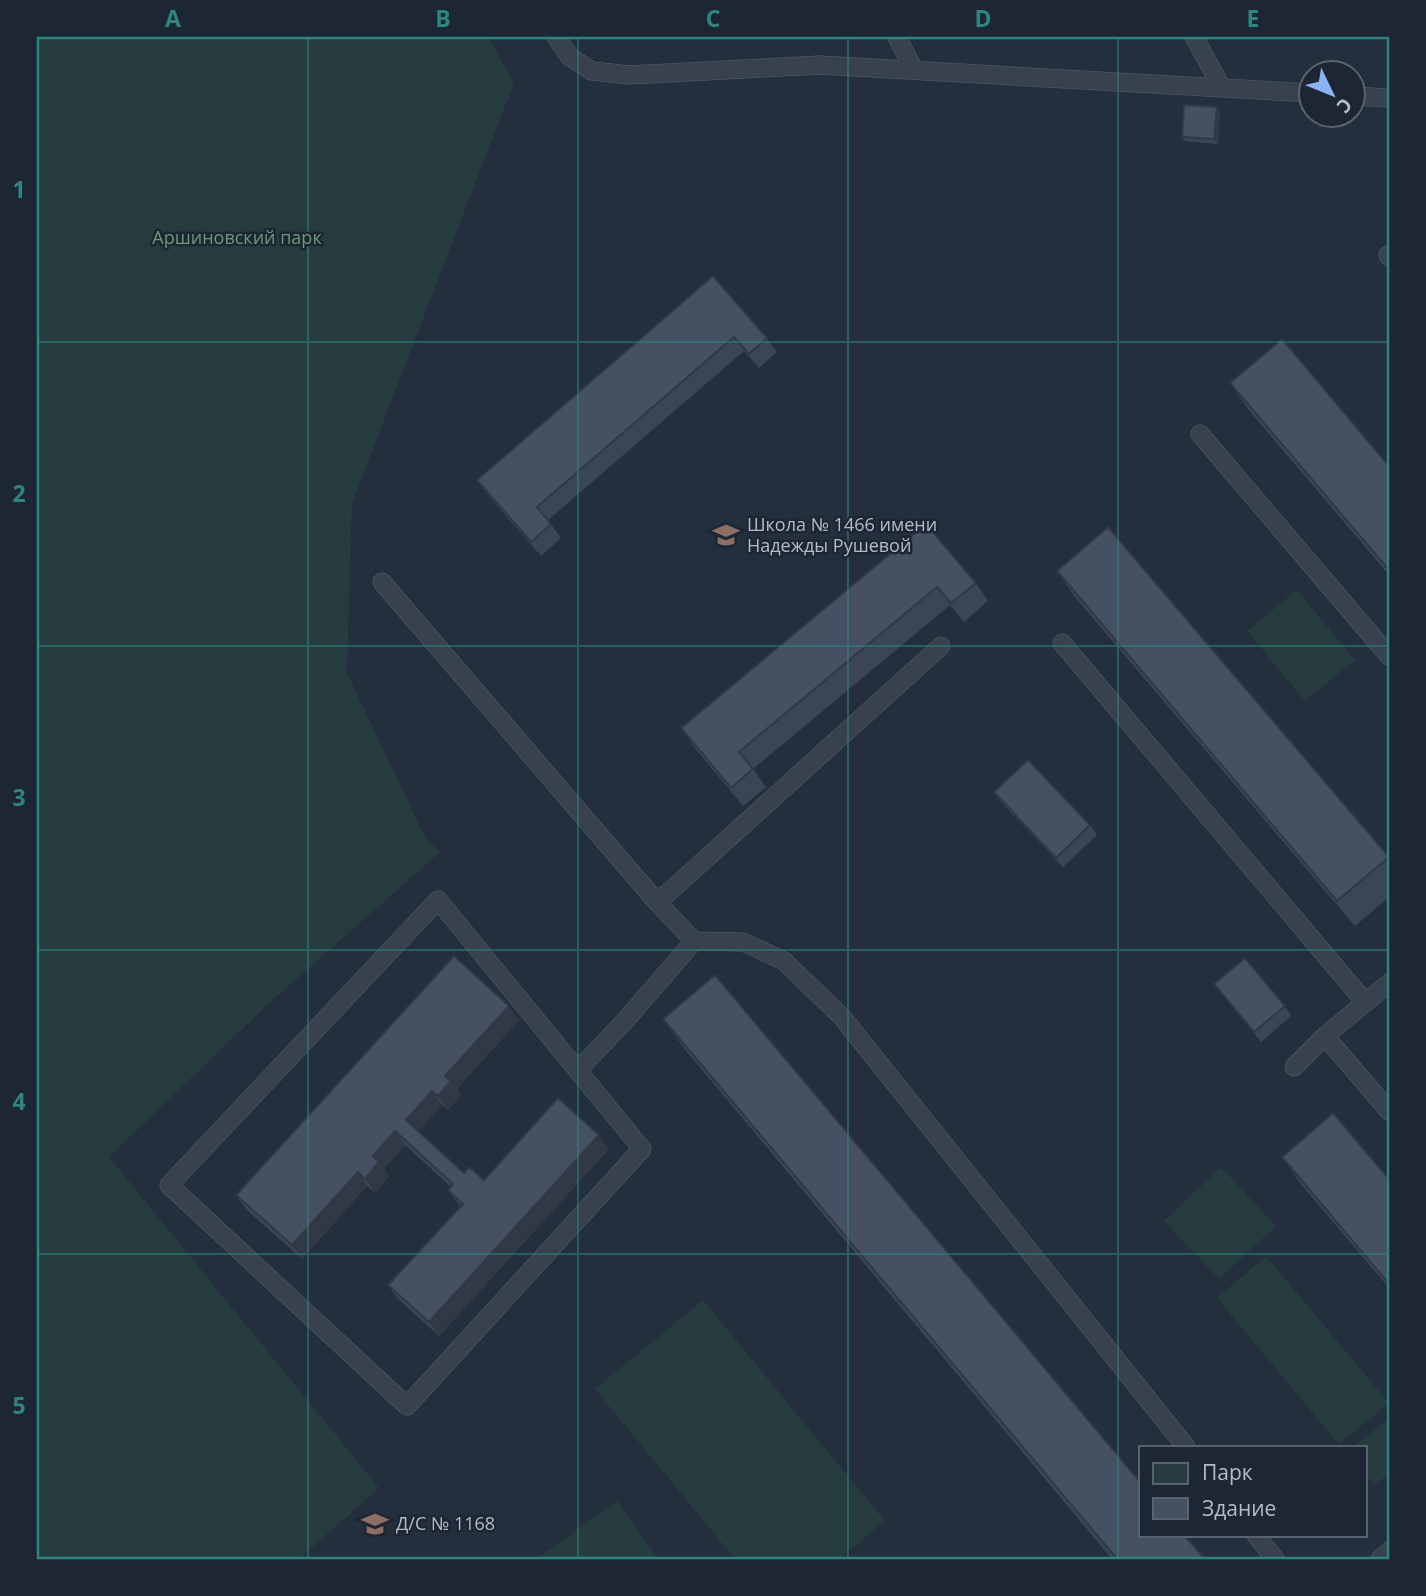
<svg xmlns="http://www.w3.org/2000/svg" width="1426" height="1596" font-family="'Open Sans',sans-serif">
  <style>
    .green { fill: #263c3f }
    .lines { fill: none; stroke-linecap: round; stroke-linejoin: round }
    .lane-casing { stroke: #565f6c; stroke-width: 19 }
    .lane { stroke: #38414e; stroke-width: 18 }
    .wall { fill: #3b4654 }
    .shaded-wall { fill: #303945 }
    .building { fill: #455162; stroke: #303945; stroke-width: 2 }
    .grid { fill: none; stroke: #308480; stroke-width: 2; stroke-opacity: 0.55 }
    .labels { text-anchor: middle; stroke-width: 5; stroke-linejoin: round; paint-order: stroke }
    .park-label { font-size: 18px; fill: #6b9a76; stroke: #1d2633 }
    .poi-label { font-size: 18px; fill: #b4bcc9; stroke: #1d2633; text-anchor: start }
    .neatline { fill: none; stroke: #308480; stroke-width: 2.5 }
    .grid-label { font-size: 23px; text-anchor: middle; font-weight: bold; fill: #308480 }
  </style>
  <rect width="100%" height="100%" fill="#242f3e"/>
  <path class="green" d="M 37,37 L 488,37 L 514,83 L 352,503 L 347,673 L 426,839 L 440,852 L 265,1007 L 109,1157 L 379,1488 L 299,1559 L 37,1559 Z
    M 1297,590 L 1355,660 L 1305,701 L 1247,631 Z
    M 1221,1167 L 1276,1226 L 1219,1279 L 1164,1221 Z
    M 1266,1256 L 1389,1403 L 1339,1444 L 1217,1298 Z
    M 703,1300 L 885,1521 L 839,1559 L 735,1559 L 595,1389 Z
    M 1389,1419 L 1389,1474 L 1374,1485 L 1365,1474 L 1365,1447 L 1353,1447 Z
    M 617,1501 L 658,1559 L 537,1559 Z"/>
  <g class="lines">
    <g class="lane-casing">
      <path id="lane" d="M 556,37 L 570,57 L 592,71 L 629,75 L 820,65 L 1310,93
        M 897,37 L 914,70
        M 1194,37 L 1222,88
        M 1352,96 L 1389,98
        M 1388,255 L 1389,257
        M 1200,434 L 1389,656
        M 382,582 L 656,901 L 694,941 L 743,942 L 784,961 L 842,1017 L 1186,1447
        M 1062,643 L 1365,1002
        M 438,900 L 642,1149 L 407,1406 L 169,1185 Z
        M 656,901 L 668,893 L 941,646
        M 1325,1036 L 1389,1111
        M 1294,1067 L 1325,1036 L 1389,983
        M 578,1070 L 624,1022 L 694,941
        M 1256,1535 L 1275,1559
        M 1380,1559 L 1389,1551"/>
    </g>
    <use href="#lane" class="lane"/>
  </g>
  <path class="wall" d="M 1220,112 L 1218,144 L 1185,141 L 1182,137 Z
    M 713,276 L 767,338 L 777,352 L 759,368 L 744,351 L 548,520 L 561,538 L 541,556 L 487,494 L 477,480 Z
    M 1230,383 L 1389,466 L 1389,575 L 1248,409 Z
    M 926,524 L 976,583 L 988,601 L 964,622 L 950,605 L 753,769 L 766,787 L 743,806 L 694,747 L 681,728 Z
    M 1057,571 L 1389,857 L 1389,897 L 1355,926 L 1075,597 Z
    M 994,792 L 1090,825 L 1097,835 L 1063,867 L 1001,802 Z
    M 1214,984 L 1285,1006 L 1291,1016 L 1261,1042 Z
    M 663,1019 L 1205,1559 L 1112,1559 L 687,1052 Z
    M 519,1020 L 457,1089 L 461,1095 L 448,1110 L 442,1105 L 418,1131 L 464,1173 L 484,1180 L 609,1149 L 439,1336 L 398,1299 L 388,1285 L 460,1206 L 448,1190 L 451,1187 L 405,1145 L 384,1169 L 389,1176 L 375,1193 L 367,1186 L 302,1259 L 246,1209 L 236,1195 Z
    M 1282,1157 L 1389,1179 L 1389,1288 L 1300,1183 Z"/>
  <path class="shaded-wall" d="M 1217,107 L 1220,112 L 1218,144 L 1214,139 Z
    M 509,1006 L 519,1020 L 457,1089 L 461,1095 L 448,1110 L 438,1096 L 445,1076 Z
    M 432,1091 L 442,1105 L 416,1134 L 406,1120 Z
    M 395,1131 L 405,1145 L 384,1169 L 389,1176 L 375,1193 L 365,1179 L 373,1156 Z
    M 599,1135 L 609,1149 L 439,1336 L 429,1322 Z
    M 358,1172 L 367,1186 L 302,1259 L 292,1245 Z"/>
  <path class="building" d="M 1184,105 L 1217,107 L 1214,139 L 1182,137 Z
    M 713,276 L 767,338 L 749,354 L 734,337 L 537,507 L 551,524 L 531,542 L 477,480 Z
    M 1282,339 L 1389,466 L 1389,570 L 1230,383 Z
    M 926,524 L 976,583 L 951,603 L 937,587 L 739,752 L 753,769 L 731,788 L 681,728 Z
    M 1108,527 L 1389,857 L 1337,901 L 1057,571 Z
    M 1028,760 L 1090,825 L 1056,858 L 994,792 Z
    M 454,956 L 509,1006 L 445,1076 L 451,1081 L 438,1096 L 432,1091 L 406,1120 L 464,1173 L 469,1167 L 484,1180 L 558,1098 L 599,1135 L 429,1322 L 388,1285 L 463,1204 L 448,1190 L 453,1184 L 395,1131 L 373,1156 L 379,1162 L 365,1179 L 358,1172 L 292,1245 L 236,1195 Z
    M 1245,958 L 1285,1006 L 1254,1032 L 1214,984 Z
    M 715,975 L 1141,1483 L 1141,1535 L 1184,1535 L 1205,1559 L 1117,1559 L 663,1019 Z
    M 1333,1113 L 1389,1179 L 1389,1284 L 1282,1157 Z"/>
  <path class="grid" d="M 308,37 L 308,1559M 578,37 L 578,1559M 848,37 L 848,1559M 1118,37 L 1118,1559M 37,342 L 1389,342M 37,646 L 1389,646M 37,950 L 1389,950M 37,1254 L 1389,1254"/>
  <defs>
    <g id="school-bare" transform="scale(2.1)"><path d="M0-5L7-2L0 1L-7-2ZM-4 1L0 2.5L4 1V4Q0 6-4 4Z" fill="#8d6e63" stroke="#1d2633" stroke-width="2.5" paint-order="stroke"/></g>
  </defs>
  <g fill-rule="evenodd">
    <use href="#school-bare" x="726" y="535"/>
    <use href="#school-bare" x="375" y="1524"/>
  </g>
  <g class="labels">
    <g class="park-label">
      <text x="237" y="244">Аршиновский парк</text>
    </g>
    <g class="poi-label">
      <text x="747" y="531">Школа № 1466 имени<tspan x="747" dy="21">Надежды Рушевой</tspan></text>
      <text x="396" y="1530">Д/C № 1168</text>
    </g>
  </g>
  <rect width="1426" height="1596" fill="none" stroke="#1d2633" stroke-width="77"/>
  <rect x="1139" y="1446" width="228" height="91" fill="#1d2633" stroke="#59626f" stroke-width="2"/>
  <rect x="1153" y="1463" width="35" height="21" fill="#263c3f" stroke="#59626f" stroke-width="2"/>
  <text x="1202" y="1480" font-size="21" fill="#b4bcc9">Парк</text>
  <rect x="1153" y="1498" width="35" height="21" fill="#455162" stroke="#59626f" stroke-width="2"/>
  <text x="1202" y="1516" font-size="21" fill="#b4bcc9">Здание</text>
  <g transform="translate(1332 94) rotate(133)"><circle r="33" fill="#1d2633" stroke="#59626f" stroke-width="2"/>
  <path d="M0-5L12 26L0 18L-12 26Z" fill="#8ab4f8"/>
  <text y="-10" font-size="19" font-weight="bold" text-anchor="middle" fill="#b4bcc9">С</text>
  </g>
  <rect x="38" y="38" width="1350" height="1520" class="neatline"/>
  <g class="grid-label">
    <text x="173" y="27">A</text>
    <text x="443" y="27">B</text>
    <text x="713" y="27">C</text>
    <text x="983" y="27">D</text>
    <text x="1253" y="27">E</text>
    <text x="19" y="198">1</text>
    <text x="19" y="502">2</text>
    <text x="19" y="806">3</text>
    <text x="19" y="1110">4</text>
    <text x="19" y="1414">5</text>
  </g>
</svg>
